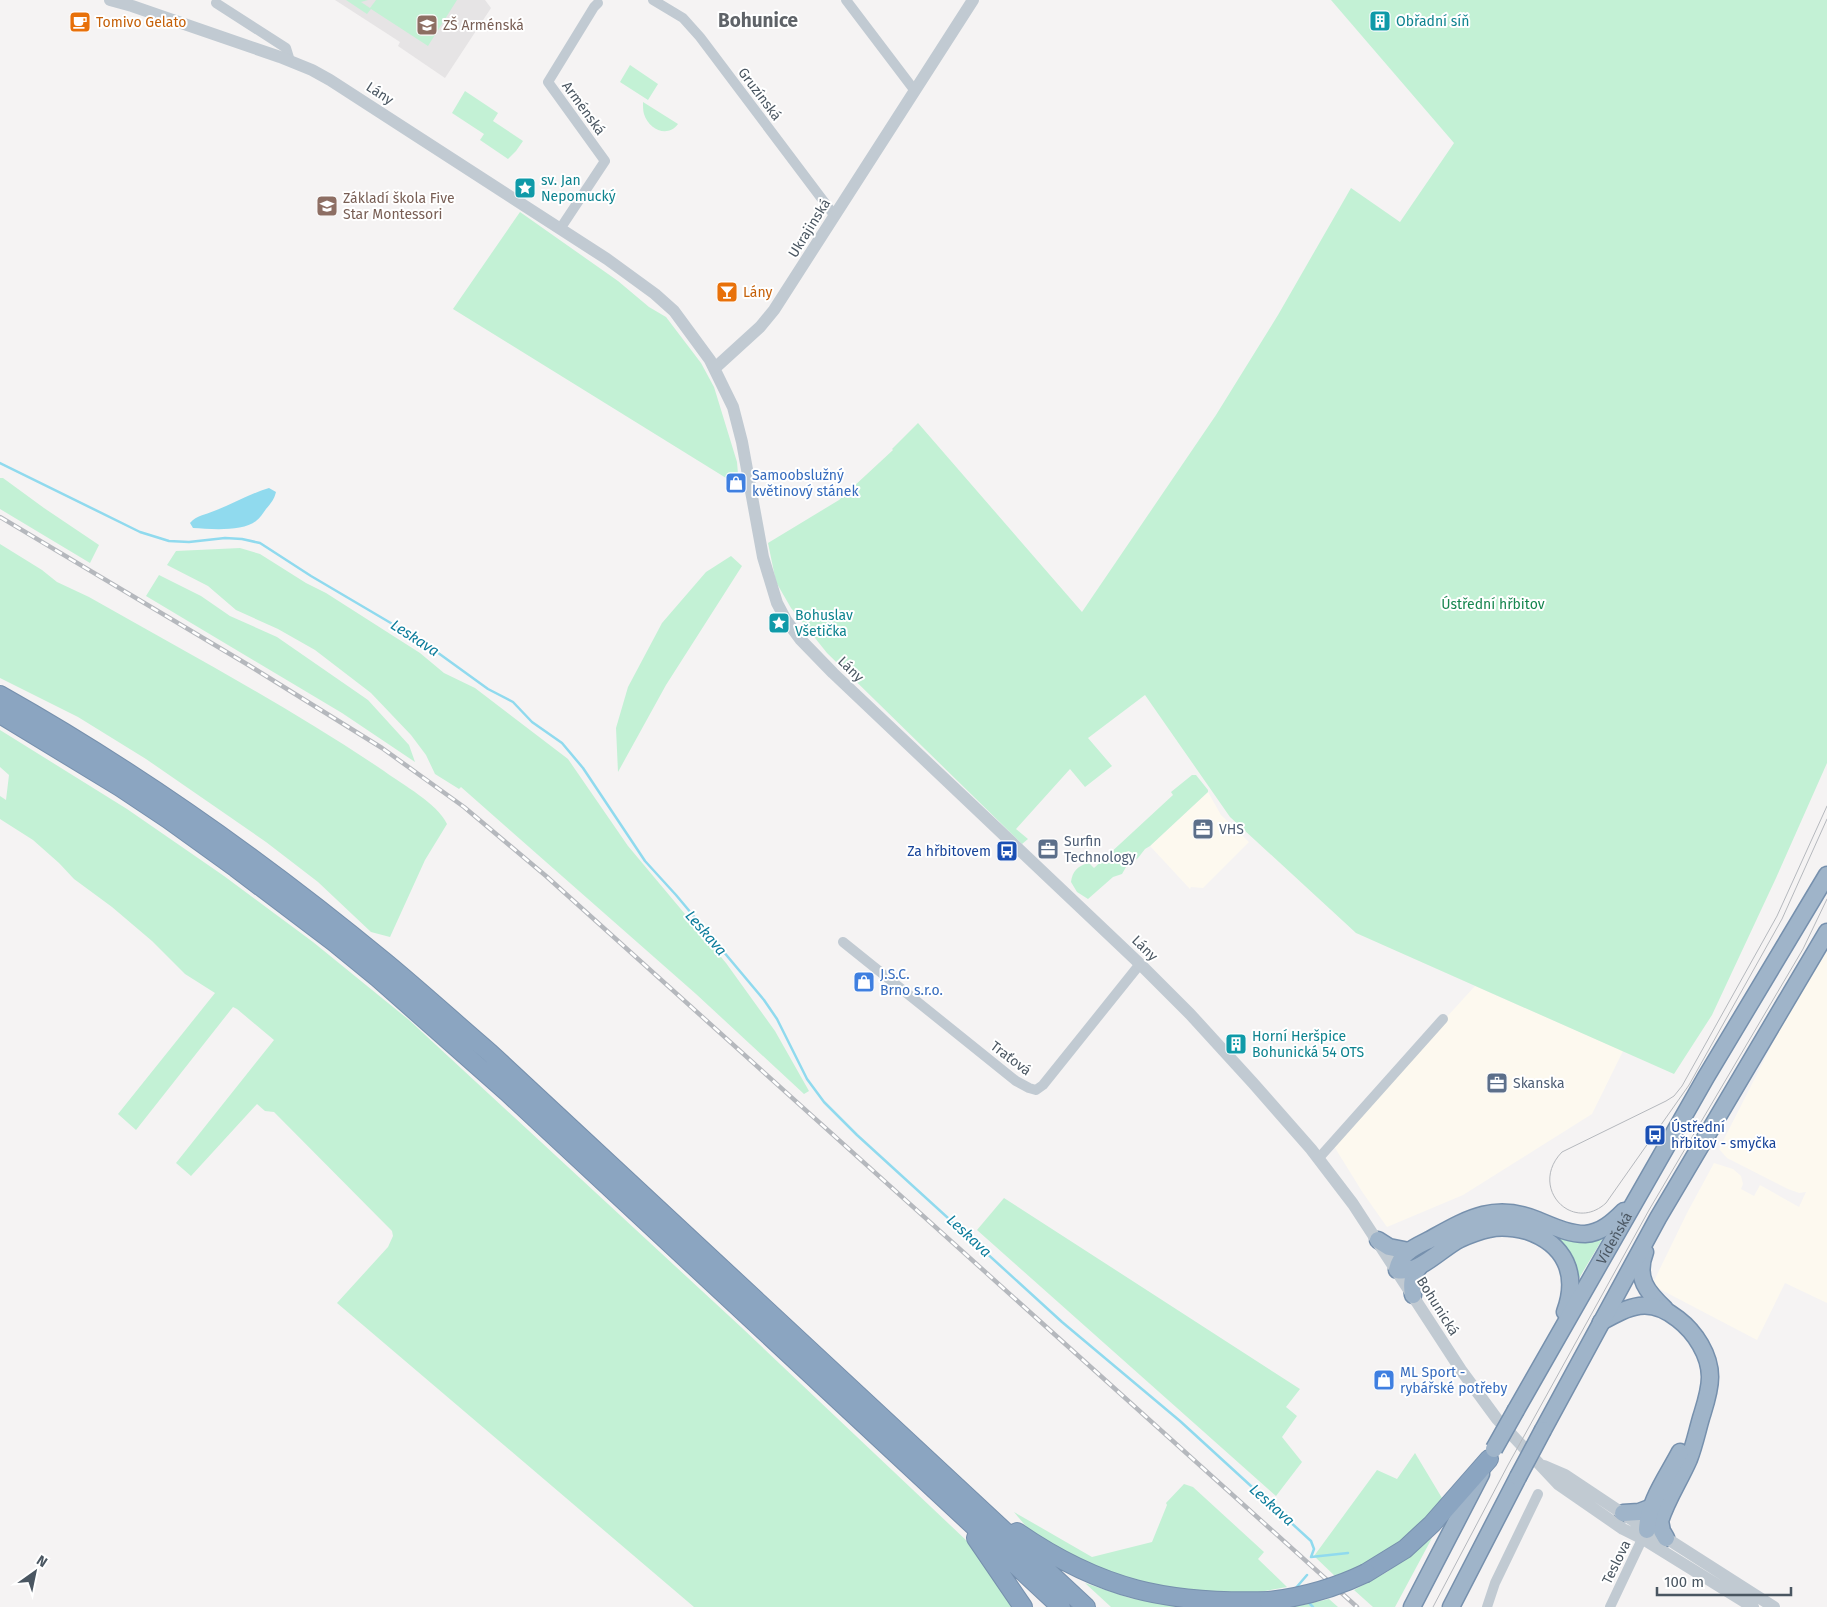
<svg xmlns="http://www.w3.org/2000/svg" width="1827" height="1607" font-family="'Fira Sans',sans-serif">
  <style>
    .commercial { fill: #fdf9ef }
    .education { fill: #e6e4e5 }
    .green { fill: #c3f1d5 }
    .water { fill: #90daee }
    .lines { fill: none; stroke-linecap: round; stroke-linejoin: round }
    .stream { stroke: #90daee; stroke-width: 2.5 }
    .trunk-casing { stroke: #7690ad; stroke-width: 19 }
    .motorway-casing { stroke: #7690ad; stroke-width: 20 }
    .minor { stroke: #c1cad2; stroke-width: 10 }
    .tertiary { stroke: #c1cad2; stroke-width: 12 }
    .trunk { stroke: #9fb4c9; stroke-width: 16 }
    .motorway { stroke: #8ba5c1; stroke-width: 18 }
    .tram { stroke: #b5b8bd; stroke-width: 1 }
    .rail-casing { stroke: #b5b8bd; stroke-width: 4.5 }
    .rail { stroke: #fff; stroke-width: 2.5; stroke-dasharray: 8; stroke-linecap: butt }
    .trunk-bridge-casing { stroke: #7690ad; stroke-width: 19; stroke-linecap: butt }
    .motorway-bridge-casing { stroke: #7690ad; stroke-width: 20; stroke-linecap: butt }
    .trunk-bridge { stroke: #9fb4c9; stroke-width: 16 }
    .motorway-bridge { stroke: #8ba5c1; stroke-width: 18 }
    .labels { text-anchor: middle; stroke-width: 4; stroke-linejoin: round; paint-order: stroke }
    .culture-label { font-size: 14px; fill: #0d838f; stroke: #fff; text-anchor: start }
    .food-label { font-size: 14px; fill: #c56008; stroke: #fff; text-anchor: start }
    .education-label { font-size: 14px; fill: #785e54; stroke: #fff; text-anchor: start }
    .street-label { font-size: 14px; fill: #4a5661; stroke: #fff }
    .shop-label { font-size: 14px; fill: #366cbe; stroke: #fff; text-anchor: start }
    .park-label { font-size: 14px; fill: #17864f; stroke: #fff }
    .service-label { font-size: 14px; fill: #4e5e75; stroke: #fff; text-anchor: start }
    .transit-label { font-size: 14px; fill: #164399; stroke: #fff; text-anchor: end }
    .water-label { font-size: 15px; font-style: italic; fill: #0c7c9b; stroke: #fff }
    .district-label { font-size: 19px; font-weight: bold; fill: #5f6368; stroke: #fff }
  </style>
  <rect width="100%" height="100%" fill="#f5f3f3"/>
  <path class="commercial" d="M 1208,792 L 1221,815 L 1249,842 L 1203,888 L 1191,887 L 1190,889 L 1150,846 Z
    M 1827,951 L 1827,1303 L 1785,1283 L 1757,1340 L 1652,1285 L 1687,1213 L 1714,1163 L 1733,1169 L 1741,1176 L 1743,1184 L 1741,1189 L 1754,1196 L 1760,1185 L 1799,1207 L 1806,1192 L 1799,1193 L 1788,1189 L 1727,1158 L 1719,1149 L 1785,1019 Z
    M 1475,986 L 1623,1051 L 1592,1114 L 1463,1195 L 1387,1227 L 1363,1193 L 1332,1143 Z"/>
  <path class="education" d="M 335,0 L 485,0 L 491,8 L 445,78 L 398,46 L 400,42 Z"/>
  <path class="green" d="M 346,0 L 368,0 L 361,2 L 370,8 L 376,0 L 457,0 L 428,46 L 371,9 L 367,14 Z
    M 1331,0 L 1827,0 L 1827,763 L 1776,878 L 1712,1015 L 1674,1074 L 1356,933 L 1230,817 L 1145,695 L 1088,738 L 1112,766 L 1085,787 L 1070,769 L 1016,829 L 1028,839 L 1022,844 L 827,653 L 791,608 L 776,582 L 768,543 L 839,500 L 893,450 L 892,449 L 918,423 L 1082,612 L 1216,415 L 1278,315 L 1351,188 L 1400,222 L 1454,143 Z
    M 630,65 L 658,84 L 648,100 L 620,82 Z
    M 465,91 L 498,113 L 493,121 L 523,141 L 516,151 L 508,159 L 480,140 L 484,134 L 452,113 Z
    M 643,102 L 678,124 C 668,138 649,130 644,114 C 643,111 643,106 643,102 Z
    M 520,212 L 618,281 L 649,307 L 666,317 L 701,363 L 714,387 L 737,462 L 739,486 L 453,309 Z
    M 0,478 L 3,478 L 44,508 L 99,545 L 90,563 L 0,509 Z
    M 0,544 L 42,570 L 57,582 L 89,597 C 188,653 289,707 384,771 C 403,785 437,803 447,824 L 425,860 L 390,937 L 371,932 L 318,882 L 266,842 L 146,759 L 78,717 L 0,678 Z
    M 240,548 L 260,554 L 306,583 L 326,593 L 420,653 L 444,673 L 475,688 L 568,759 L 628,846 L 726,963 L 775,1031 L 809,1091 L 804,1094 L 696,994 L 461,787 L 459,789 L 435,774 L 426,755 L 411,735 L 371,693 L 315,650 L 278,629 L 236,610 L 208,586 L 167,565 L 176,551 Z
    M 731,556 L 742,566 L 666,685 L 618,772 L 616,728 L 628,687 L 662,623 L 706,572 Z
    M 159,575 L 201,596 L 230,616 L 277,637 L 368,700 L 409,745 L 415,762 L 342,713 L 146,596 Z
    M 0,730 L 127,809 L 224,876 L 313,942 L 409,1020 L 741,1327 L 968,1542 L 1017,1607 L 694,1607 L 337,1303 L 388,1247 L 393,1236 L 392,1231 L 274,1112 L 265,1111 L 257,1104 L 191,1176 L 176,1163 L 274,1040 L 237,1009 L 233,1007 L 136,1130 L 118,1114 L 215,993 L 185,974 L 152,941 L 112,907 L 74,879 L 59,863 L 33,840 L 0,819 L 0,796 L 6,800 L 9,775 L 0,767 Z
    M 1192,775 L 1196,775 L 1208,790 L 1208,792 L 1150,846 L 1145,849 L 1138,858 L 1126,867 L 1122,874 L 1113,877 L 1088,899 L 1077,892 L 1071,882 C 1072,872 1078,865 1089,863 L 1094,868 L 1173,795 L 1171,792 Z
    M 1004,1198 L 1300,1389 L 1286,1407 L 1297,1416 L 1282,1437 L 1302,1462 L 1276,1496 L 977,1230 Z
    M 1479,1223 L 1603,1235 L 1603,1238 L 1578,1280 L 1558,1246 Z
    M 1415,1453 L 1445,1503 L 1404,1542 L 1338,1579 L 1314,1556 L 1377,1470 L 1397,1479 Z
    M 1184,1484 L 1193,1487 L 1264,1552 L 1258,1559 L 1287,1587 L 1254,1593 L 1209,1593 L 1145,1585 L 1085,1563 L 1035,1537 L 1014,1512 L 1092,1557 L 1152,1542 L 1167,1505 L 1166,1503 Z
    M 1432,1538 L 1395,1607 L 1373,1607 L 1354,1590 L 1387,1572 Z
    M 1085,1583 L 1130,1598 L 1180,1607 L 1111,1607 Z
    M 1329,1599 L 1338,1607 L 1276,1607 L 1303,1605 Z"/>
  <path class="water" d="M 269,488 L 276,492 C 274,500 271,503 266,509 C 263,513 260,518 256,521 C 242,532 210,529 193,528 L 190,523 C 197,515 205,515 214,511 C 233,504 249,494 269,488 Z"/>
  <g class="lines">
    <path class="stream" d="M 0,463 L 140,532 L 169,541 L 189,542 L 225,538 L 242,539 L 260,543 L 311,576 L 423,642 L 488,689 L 513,702 L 532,722 L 562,743 L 583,768 L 645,861 L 676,895 L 764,1000 L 777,1019 L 807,1079 L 824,1102 L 857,1135 L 1062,1322 L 1180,1421 L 1311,1541 L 1314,1549 L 1311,1557 L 1348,1553
      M 1295,1589 L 1307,1575
      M 1306,1600 L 1313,1607"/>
    <g class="trunk-casing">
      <g id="trunk">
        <path d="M 1378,1240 L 1389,1247 L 1409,1251"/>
        <path d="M 1645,1252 C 1635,1278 1647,1292 1665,1309"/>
        <path d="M 1413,1295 C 1411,1283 1412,1275 1420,1266"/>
        <path d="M 1565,1312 C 1579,1274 1565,1244 1527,1231 C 1515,1228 1501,1226 1489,1229 C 1480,1231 1469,1235 1460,1239 C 1440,1249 1420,1274 1397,1270 C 1400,1253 1415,1247 1429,1240 C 1467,1219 1494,1202 1537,1220 C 1552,1226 1568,1234 1585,1234 C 1601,1233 1613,1222 1624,1211"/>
        <path d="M 1601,1322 C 1630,1306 1649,1296 1678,1319 C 1695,1332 1710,1355 1710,1377 C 1710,1391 1705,1405 1701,1418 C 1697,1432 1694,1446 1689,1459 C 1680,1480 1667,1499 1660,1521 L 1662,1531 L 1666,1538"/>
        <path id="s1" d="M 1516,1410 L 1706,1077 L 1827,875"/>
        <path d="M 1543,1430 L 1658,1218 L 1827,932"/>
        <path d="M 1623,1513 L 1639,1512 L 1652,1507"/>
        <path d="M 1647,1530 C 1648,1502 1667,1477 1680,1452"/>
        <path d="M 1412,1607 L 1481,1474"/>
        <path d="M 1451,1607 L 1518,1477"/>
      </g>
    </g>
    <g class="motorway-casing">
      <path id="motorway" d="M 0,695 C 137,772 265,863 386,963 C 421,992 455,1023 489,1052 L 1086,1607
        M 0,714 L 120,787 L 168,819 L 236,868 L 334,942 L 378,978 L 507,1092 L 1061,1607
        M 1017,1532 C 1101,1590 1168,1604 1269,1601
        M 976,1538 L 1023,1607
        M 1366,1573 L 1405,1549 L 1432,1524 L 1489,1459"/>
    </g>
    <path class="minor" d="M 653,0 L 683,18 L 700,37 L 834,215
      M 846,0 L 915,91
      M 216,3 L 286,48 L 290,61
      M 560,229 L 605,161 L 548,82 L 594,7 L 598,3
      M 843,942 L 1016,1081 L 1029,1088 L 1036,1090 L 1043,1085 L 1140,964
      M 1318,1159 L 1443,1019
      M 1487,1607 L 1495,1583 L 1538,1494
      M 1610,1607 L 1645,1533"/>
    <path class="tertiary" d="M 110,0 L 132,6 L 280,57 L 312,70 L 330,80 L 607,259 L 655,294 L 674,311 L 710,360 L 733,407 L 742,442 L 763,557 L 777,603 L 786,620 L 800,639 L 833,673 L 1140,964 L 1190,1014 L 1253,1083 L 1311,1149 L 1353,1204 L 1461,1370 L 1497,1419 L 1558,1484 L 1623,1529 L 1643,1539 L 1753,1607
      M 715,368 L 760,327 L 774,310 L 973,0
      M 1544,1466 L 1565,1475 L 1655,1535 L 1666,1538 L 1774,1607"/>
    <use href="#trunk" class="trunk"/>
    <use href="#motorway" class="motorway"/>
    <path class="tram" d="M 1827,806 L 1777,916 L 1682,1086 L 1674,1096 L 1666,1101 L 1562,1152 C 1528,1187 1572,1234 1606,1203 L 1689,1085 L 1782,919 L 1827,819
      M 1433,1607 L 1508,1465 L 1649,1210 L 1803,949 L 1827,899"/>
    <g class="rail-casing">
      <path id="rail" d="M 0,517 L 250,666 L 382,748 L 464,807 L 546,876 L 1357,1607"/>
    </g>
    <use href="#rail" class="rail"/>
    <g class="trunk-bridge-casing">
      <path id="trunk-bridge" d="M 1494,1449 L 1516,1410
        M 1518,1477 L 1543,1430"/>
    </g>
    <g class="motorway-bridge-casing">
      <path id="motorway-bridge" d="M 1269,1601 C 1303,1597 1335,1588 1366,1573"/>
    </g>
    <use href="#trunk-bridge" class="trunk-bridge"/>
    <use href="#motorway-bridge" class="motorway-bridge"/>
  </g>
  <defs>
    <g id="building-square" transform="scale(1.125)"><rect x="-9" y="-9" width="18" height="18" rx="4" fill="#0f9aa8" stroke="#fff"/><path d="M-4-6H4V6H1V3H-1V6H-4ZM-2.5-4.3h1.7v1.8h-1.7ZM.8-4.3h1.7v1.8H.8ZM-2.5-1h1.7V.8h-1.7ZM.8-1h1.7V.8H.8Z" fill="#fff"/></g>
    <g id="cafe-square" transform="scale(1.125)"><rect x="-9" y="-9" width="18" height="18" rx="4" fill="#e8710a" stroke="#fff"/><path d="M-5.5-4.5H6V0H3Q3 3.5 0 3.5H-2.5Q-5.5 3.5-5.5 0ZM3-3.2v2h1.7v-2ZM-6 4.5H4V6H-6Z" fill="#fff"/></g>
    <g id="school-square" transform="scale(1.125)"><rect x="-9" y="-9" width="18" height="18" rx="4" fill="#8d6e63" stroke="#fff"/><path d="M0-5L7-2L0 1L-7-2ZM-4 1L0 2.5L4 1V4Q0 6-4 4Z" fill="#fff"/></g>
    <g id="sight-square" transform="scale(1.125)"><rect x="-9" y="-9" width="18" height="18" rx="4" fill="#0f9aa8" stroke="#fff"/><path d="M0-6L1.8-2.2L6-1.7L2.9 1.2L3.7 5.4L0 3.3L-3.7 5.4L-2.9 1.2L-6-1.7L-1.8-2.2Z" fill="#fff"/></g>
    <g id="bar-square" transform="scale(1.125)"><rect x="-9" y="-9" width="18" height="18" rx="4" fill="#e8710a" stroke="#fff"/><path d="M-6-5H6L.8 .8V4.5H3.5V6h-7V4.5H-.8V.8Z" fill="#fff"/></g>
    <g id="shop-square" transform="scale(1.125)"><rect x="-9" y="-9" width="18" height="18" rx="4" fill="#3f7fe0" stroke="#fff"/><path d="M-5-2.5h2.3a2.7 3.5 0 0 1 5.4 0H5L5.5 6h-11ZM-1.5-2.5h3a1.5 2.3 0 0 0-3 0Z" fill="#fff"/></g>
    <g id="office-square" transform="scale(1.125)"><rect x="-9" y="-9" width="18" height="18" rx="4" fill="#5c6f8a" stroke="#fff"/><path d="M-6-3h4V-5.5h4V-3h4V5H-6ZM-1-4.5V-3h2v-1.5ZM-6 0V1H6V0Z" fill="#fff"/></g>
    <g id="bus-square" transform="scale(1.125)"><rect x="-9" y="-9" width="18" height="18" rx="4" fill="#1a4fb4" stroke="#fff"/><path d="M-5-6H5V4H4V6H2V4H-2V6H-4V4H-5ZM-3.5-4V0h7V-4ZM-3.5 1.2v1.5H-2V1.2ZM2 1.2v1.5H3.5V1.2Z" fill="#fff"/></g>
  </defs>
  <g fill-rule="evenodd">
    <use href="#building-square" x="1380" y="21"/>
    <use href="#cafe-square" x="80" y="22"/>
    <use href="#school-square" x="427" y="25"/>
    <use href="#sight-square" x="525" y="188"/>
    <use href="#school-square" x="327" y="206"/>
    <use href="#bar-square" x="727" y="292"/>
    <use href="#shop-square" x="736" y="483"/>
    <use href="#sight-square" x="779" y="623"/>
    <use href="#office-square" x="1203" y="829"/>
    <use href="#office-square" x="1048" y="849"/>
    <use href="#bus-square" x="1007" y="851"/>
    <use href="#shop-square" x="864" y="982"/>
    <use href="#building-square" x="1236" y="1044"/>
    <use href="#office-square" x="1497" y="1083"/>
    <use href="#bus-square" x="1655" y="1135"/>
    <use href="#shop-square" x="1384" y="1380"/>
  </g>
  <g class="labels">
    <g class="culture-label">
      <text x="1396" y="26">Obřadní síň</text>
      <text x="541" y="185">sv. Jan<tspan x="541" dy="16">Nepomucký</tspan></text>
      <text x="795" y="620">Bohuslav<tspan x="795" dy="16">Všetička</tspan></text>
      <text x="1252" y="1041">Horní Heršpice<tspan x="1252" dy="16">Bohunická 54 OTS</tspan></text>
    </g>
    <g class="food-label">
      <text x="96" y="27">Tomivo Gelato</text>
      <text x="743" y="297">Lány</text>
    </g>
    <g class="education-label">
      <text x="443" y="30">ZŠ Arménská</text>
      <text x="343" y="203">Základí škola Five<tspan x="343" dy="16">Star Montessori</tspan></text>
    </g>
    <g class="street-label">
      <text transform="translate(380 93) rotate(33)" y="5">Lány</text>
      <text transform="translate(760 94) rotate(53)" y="5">Gruzínská</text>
      <text transform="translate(584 108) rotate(54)" y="5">Arménská</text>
      <text transform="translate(809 228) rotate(-58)" y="5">Ukrajinská</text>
      <text transform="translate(851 669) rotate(44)" y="5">Lány</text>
      <text transform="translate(1145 948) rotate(44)" y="5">Lány</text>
      <text transform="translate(1011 1058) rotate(37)" y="5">Traťová</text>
      <text dy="5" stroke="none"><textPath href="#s1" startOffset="198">Vídeňská</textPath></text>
      <text transform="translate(1438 1306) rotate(58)" y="5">Bohunická</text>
      <text transform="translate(1616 1562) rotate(-64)" y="5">Teslova</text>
    </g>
    <g class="shop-label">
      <text x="752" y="480">Samoobslužný<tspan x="752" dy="16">květinový stánek</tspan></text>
      <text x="880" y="979">J.S.C.<tspan x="880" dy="16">Brno s.r.o.</tspan></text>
      <text x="1400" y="1377">ML Sport -<tspan x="1400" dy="16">rybářské potřeby</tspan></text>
    </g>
    <g class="park-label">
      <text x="1493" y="609">Ústřední hřbitov</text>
    </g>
    <g class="service-label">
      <text x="1219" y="834">VHS</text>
      <text x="1064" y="846">Surfin<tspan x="1064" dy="16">Technology</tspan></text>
      <text x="1513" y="1088">Skanska</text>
    </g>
    <g class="transit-label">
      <text x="991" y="856">Za hřbitovem</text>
      <text x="1671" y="1132" text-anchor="start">Ústřední<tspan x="1671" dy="16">hřbitov - smyčka</tspan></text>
    </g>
    <g class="water-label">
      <text transform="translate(415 638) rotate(33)" y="5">Leskava</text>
      <text transform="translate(706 933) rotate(49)" y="5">Leskava</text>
      <text transform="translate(969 1236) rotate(43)" y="5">Leskava</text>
      <text transform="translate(1272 1505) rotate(42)" y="5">Leskava</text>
    </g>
    <g class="district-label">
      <text x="758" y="27">Bohunice</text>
    </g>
  </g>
  <g transform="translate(35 1572) rotate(33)" stroke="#ffffff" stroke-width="4" paint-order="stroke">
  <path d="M0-4L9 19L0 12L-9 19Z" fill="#4a5661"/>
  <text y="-8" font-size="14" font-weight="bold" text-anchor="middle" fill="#4a5661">N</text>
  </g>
  <path d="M1657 1587v8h134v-8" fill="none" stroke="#4a5661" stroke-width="2.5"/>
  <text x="1664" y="1587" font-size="15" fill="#4a5661" stroke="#ffffff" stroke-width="4" paint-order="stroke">100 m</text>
</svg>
